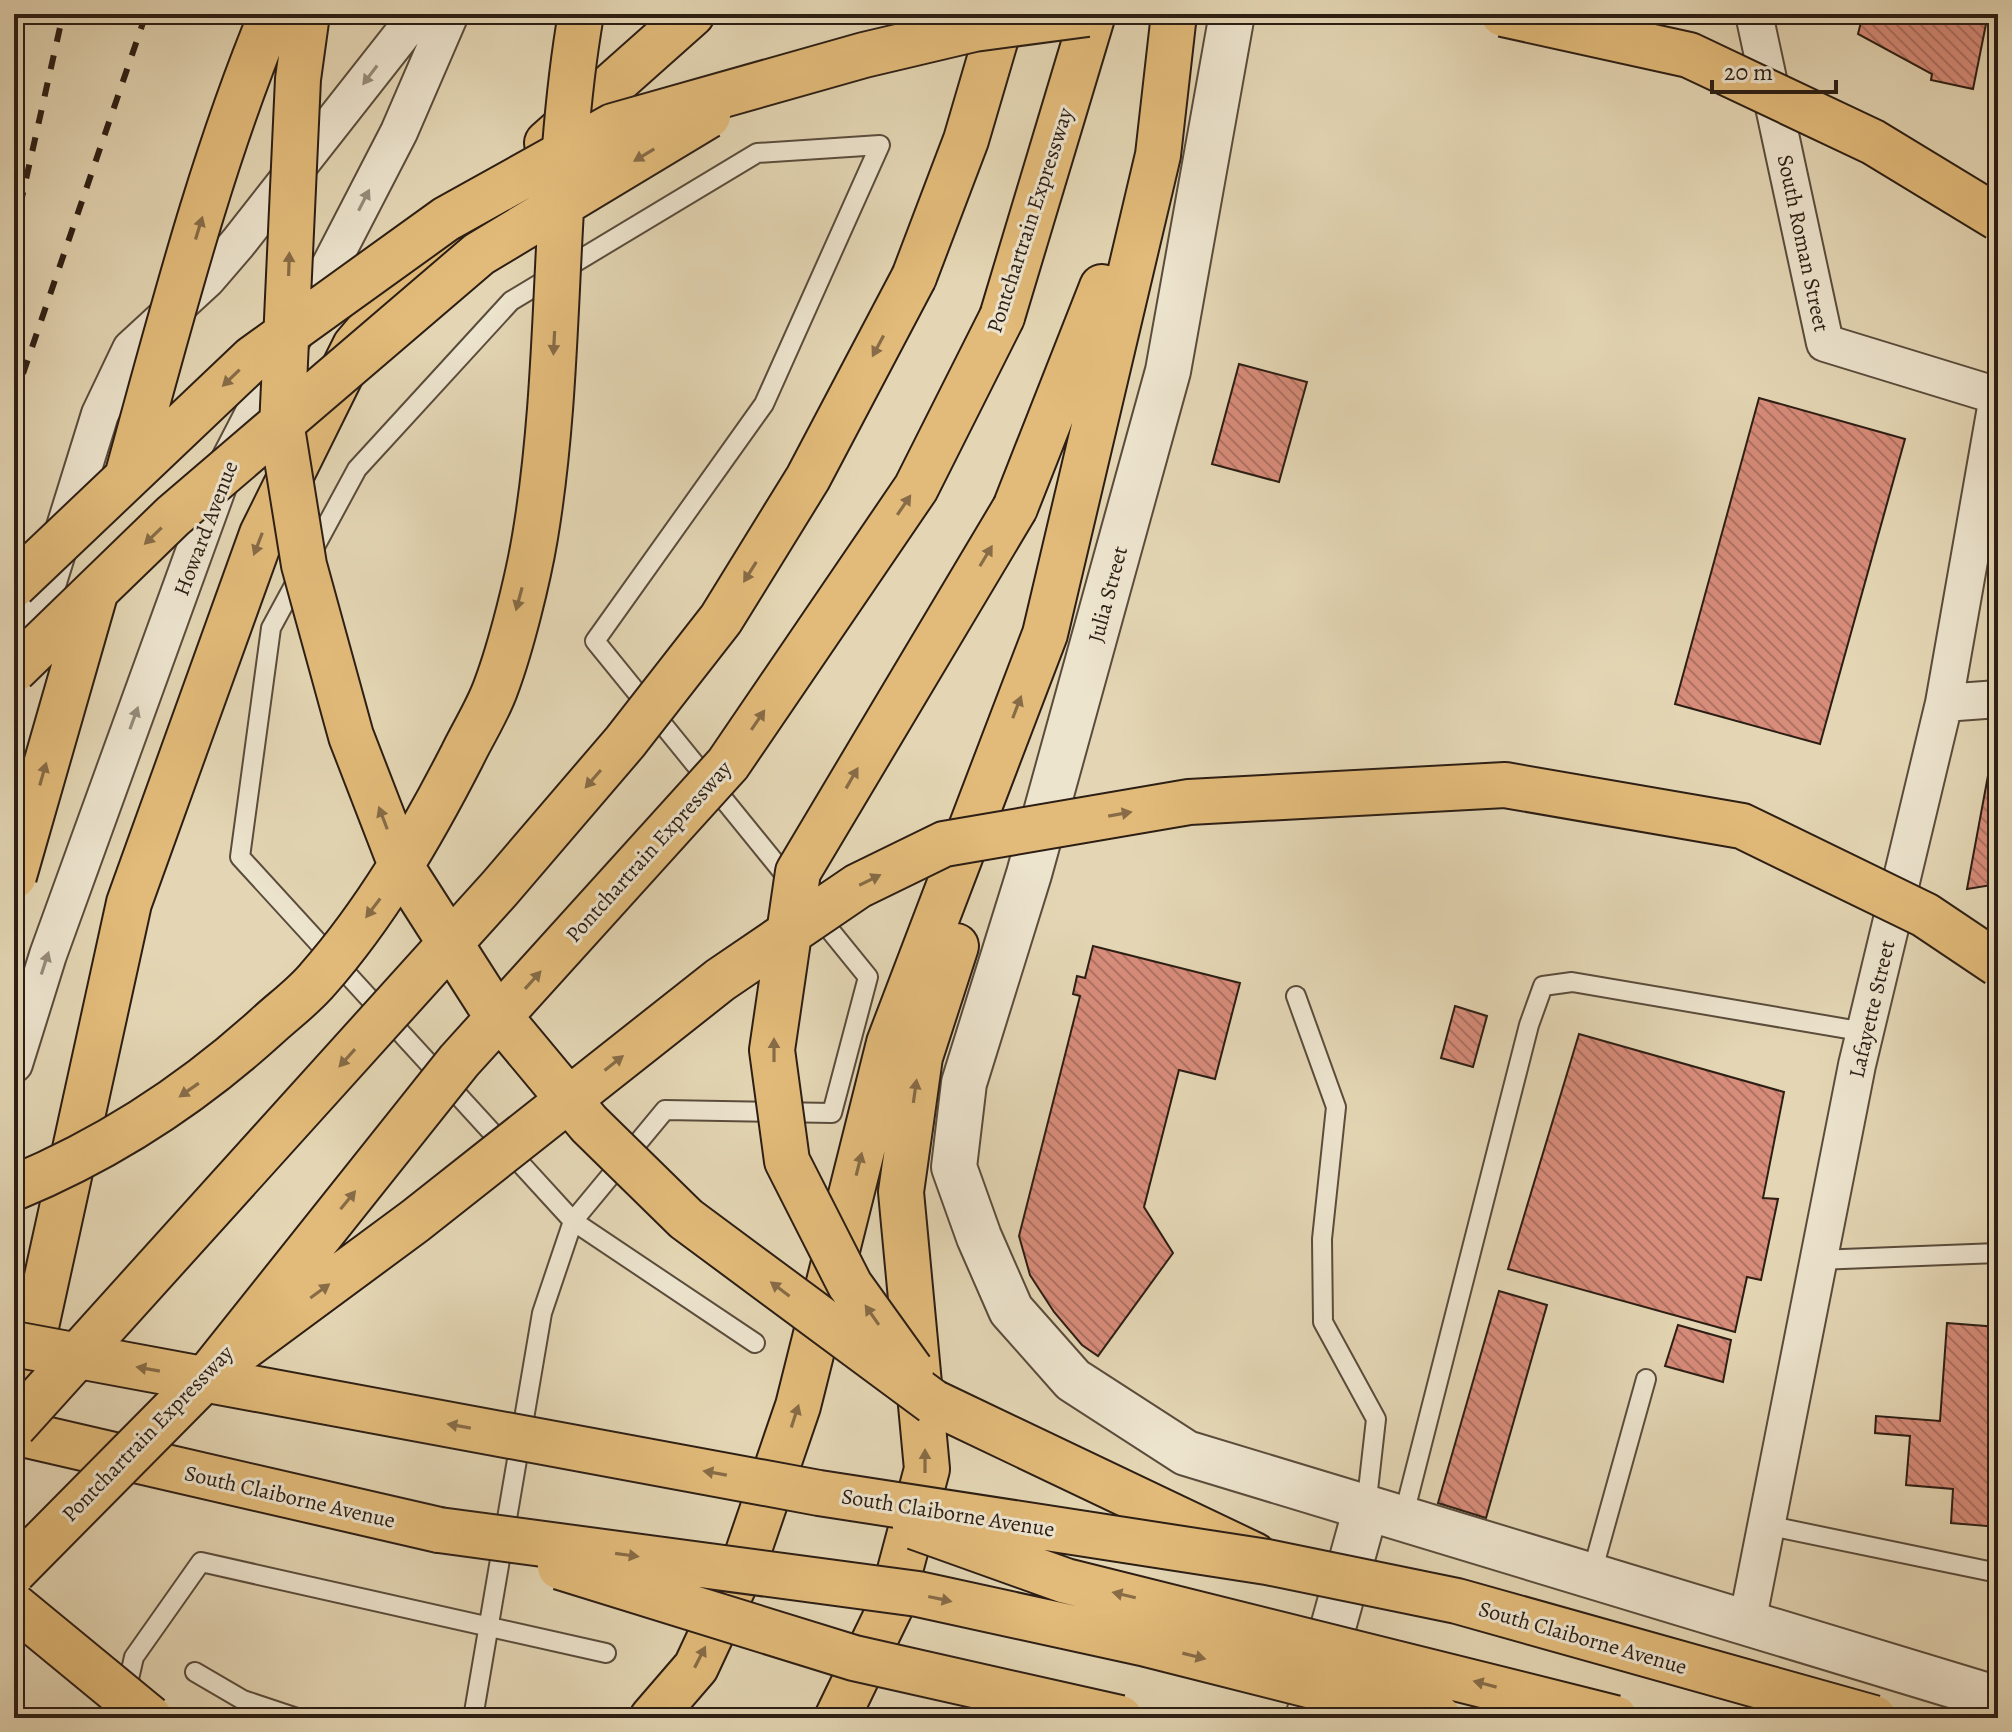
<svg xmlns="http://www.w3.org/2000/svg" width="2012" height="1732" font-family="Alegreya,serif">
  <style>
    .building { fill: url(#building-back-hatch); stroke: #2c1e14; stroke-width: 2 }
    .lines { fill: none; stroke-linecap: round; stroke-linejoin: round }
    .service-casing { stroke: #5a4c3c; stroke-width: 22 }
    .minor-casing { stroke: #5a4c3c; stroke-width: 40 }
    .tertiary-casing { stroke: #5a4c3c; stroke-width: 48 }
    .primary-casing { stroke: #2c1e14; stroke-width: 48 }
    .motorway-casing { stroke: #2c1e14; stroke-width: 48 }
    .service { stroke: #ede4ce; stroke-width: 18 }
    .minor { stroke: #ede4ce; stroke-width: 36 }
    .tertiary { stroke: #ede4ce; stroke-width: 44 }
    .primary { stroke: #e2bb7a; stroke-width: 44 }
    .motorway { stroke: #e2bb7a; stroke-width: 44 }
    .rail { stroke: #2c1e14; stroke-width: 6; stroke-dasharray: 14 14; stroke-linecap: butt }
    .primary-bridge-casing { stroke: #2c1e14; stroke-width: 48; stroke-linecap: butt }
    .motorway-bridge-casing { stroke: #2c1e14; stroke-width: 48; stroke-linecap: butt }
    .primary-bridge { stroke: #e2bb7a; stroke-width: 44 }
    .motorway-bridge { stroke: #e2bb7a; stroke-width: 44 }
    .oneway { fill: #968b7a }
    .oneway2 { fill: #876c47 }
    .labels { text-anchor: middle; stroke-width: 6; stroke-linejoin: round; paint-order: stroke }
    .street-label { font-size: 22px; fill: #2c1e14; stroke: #ede4ce }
  </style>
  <defs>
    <pattern id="building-back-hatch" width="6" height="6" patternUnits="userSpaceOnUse" patternTransform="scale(2)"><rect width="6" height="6" fill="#d88c7a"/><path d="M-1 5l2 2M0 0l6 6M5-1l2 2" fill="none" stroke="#af7263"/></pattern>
  </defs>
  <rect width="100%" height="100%" fill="#e4d6b4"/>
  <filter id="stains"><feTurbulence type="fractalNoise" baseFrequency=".0025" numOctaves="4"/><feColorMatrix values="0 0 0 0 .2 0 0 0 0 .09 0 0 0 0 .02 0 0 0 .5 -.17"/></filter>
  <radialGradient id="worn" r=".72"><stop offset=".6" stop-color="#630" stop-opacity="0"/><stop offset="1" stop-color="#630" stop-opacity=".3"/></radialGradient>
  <path class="building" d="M 1863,14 L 1988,14 L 1973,89 L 1931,80 L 1932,74 L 1858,34 Z
    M 1239,364 L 1307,382 L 1279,482 L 1212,464 Z
    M 1759,398 L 1905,439 L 1820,744 L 1675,704 Z
    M 1998,753 L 1998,884 L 1967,889 L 1992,754 Z
    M 1093,946 L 1240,983 L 1215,1079 L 1179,1070 L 1144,1207 L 1173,1253 L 1098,1356 L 1082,1345 L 1054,1312 L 1030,1275 L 1019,1236 L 1080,996 L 1073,994 L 1077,976 L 1085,978 Z
    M 1455,1006 L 1487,1016 L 1473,1067 L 1441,1058 Z
    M 1579,1034 L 1784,1092 L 1763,1198 L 1778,1199 L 1761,1280 L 1747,1277 L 1735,1332 L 1508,1269 Z
    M 1499,1291 L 1547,1305 L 1486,1518 L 1438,1503 Z
    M 1947,1323 L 1998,1327 L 1998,1527 L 1951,1523 L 1953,1489 L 1906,1485 L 1910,1436 L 1875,1433 L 1876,1416 L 1940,1421 Z
    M 1678,1325 L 1731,1340 L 1723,1382 L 1665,1366 Z"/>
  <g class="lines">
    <g class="service-casing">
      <path id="service" d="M 880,145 L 764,404 L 595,641 L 868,977 L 832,1113 L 665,1110 L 573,1221 L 240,857 L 271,628 L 357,469 L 511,301 L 757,153 Z
        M 1296,996 L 1336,1107 L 1322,1239 L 1323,1322 L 1376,1419 L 1366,1508
        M 1817,1260 L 1998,1253
        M 1403,1518 L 1529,1025 L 1543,986 L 1572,982 L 1865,1032
        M 1766,1525 L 1998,1573
        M 1591,1576 L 1646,1379
        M 195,1672 L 243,1700 L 297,1718
        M 125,1696 L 134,1657 L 201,1562 L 606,1653
        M 473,1718 L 542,1313 L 573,1221 L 755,1343"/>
    </g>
    <g class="minor-casing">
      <path id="minor" d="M 1754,14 L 1825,343 L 1998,396
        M 23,662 L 100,414 L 131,349 L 207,279 L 238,243 L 418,14
        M 1944,703 L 1998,699
        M 14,1064 L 48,955 L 222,475 L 399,132 L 450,14
        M 1747,1623 L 1857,1065 L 1944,703 L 1998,396"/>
    </g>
    <g class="tertiary-casing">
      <path id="tertiary" d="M 1232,14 L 1168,371 L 1029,874 L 964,1083 L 954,1167 L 979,1237 L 1011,1310 L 1073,1380 L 1186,1453 L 1998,1699
        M 1308,1718 L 1366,1508"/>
    </g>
    <g class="primary-casing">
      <path id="primary" d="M 14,1432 L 439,1530"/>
    </g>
    <g class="motorway-casing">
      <path id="motorway" d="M 547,143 L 692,14
        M 914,277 L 966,140 L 1003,14
        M 1002,317 L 1093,14
        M 1015,508 L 1102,287
        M 933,1402 L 1254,1555
        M 14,1427 L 129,903 L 262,534 L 355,346 L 468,212
        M 652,1718 L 696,1667 L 744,1564 L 798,1406 L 889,1043 L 1045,634 L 1158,155 L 1174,14
        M 837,1718 L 890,1608 L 927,1469 L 901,1192 L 920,1057 L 956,946"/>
    </g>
    <use href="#service" class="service"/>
    <use href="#minor" class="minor"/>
    <use href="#tertiary" class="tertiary"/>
    <use href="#primary" class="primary"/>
    <use href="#motorway" class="motorway"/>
    <path class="rail" d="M 14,233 L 63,14
      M 14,400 L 146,14"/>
    <g class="primary-bridge-casing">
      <path id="primary-bridge" d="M 14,1344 L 819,1493 L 1267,1562 L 1457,1601 L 1874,1718
        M 915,1527 L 1066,1581 L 1615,1718
        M 439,1530 L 918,1594 L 1142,1643 L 1439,1718
        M 560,1567 L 854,1658 L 1120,1718"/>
    </g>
    <g class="motorway-bridge-casing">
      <path id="motorway-bridge" d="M 307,14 L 298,79 L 282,428 L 304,565 L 351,736 L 402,868 L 489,1004 L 589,1124 L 686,1219 L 933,1402
        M 1503,14 L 1689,55 L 1873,142 L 1998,218
        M 127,477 C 170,322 210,163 272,14
        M 14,585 L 253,358 L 446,219 L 613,126 L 864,55 L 974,29 L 1087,14
        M 14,670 L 173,516 L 479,254 L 708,116
        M 14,876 L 95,594
        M 14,1188 C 108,1149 191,1095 266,1027 C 283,1011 303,997 318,979 C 376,913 422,834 462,756 C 473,733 488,710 496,687 C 511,647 528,579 535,537 C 564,364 551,187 581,14
        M 911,1370 L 850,1285 L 787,1161 L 772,1050 L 798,872 L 1015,508
        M 212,1371 L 415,1221 L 720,980 L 858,886 L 944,844 L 1189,802 L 1505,785 L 1742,826 L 1925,915 L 1998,964
        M 14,1426 L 500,888 L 625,742 L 721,619 L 808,478 L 914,277
        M 14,1571 L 212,1371 L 459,1061 L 728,764 L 916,488 L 1002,317
        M 14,1606 L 150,1718"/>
    </g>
    <use href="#primary-bridge" class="primary-bridge"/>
    <use href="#motorway-bridge" class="motorway-bridge"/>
  </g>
  <defs><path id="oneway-solid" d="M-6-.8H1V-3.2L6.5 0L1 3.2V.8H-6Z" transform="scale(2)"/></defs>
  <g class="oneway">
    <use href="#oneway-solid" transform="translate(370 75) rotate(127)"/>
    <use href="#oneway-solid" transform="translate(364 200) rotate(-63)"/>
    <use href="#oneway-solid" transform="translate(134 718) rotate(-70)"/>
    <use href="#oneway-solid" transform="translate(45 963) rotate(-72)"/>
  </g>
  <g class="oneway2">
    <use href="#oneway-solid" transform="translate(644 155) rotate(149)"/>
    <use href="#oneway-solid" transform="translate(199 228) rotate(-73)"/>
    <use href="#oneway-solid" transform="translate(289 264) rotate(-88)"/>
    <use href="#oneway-solid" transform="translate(554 343) rotate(93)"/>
    <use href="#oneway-solid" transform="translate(878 346) rotate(118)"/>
    <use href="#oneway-solid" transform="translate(231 378) rotate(136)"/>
    <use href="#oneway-solid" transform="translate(904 505) rotate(-56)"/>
    <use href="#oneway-solid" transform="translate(153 536) rotate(136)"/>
    <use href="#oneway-solid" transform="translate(258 544) rotate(111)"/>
    <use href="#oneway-solid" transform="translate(986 556) rotate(-59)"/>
    <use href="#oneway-solid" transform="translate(750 572) rotate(122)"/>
    <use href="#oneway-solid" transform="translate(519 599) rotate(105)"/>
    <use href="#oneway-solid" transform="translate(1017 707) rotate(-69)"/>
    <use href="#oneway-solid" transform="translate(758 720) rotate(-56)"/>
    <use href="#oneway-solid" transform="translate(43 774) rotate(-74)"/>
    <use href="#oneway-solid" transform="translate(852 778) rotate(-60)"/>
    <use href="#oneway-solid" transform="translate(593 779) rotate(131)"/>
    <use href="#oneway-solid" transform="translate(1120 814) rotate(-10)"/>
    <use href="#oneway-solid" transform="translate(383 818) rotate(-111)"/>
    <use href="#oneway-solid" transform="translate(870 880) rotate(-26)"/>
    <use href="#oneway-solid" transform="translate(373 908) rotate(127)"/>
    <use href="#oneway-solid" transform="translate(533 980) rotate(-48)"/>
    <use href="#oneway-solid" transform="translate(774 1050) rotate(-90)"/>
    <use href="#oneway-solid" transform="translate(347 1058) rotate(132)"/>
    <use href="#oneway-solid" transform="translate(614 1063) rotate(-38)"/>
    <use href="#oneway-solid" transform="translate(189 1090) rotate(145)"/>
    <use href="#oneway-solid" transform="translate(915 1091) rotate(-82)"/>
    <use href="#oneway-solid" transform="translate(859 1164) rotate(-76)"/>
    <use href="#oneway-solid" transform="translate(348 1200) rotate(-51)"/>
    <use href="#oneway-solid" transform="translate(780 1289) rotate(-143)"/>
    <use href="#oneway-solid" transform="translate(320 1291) rotate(-36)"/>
    <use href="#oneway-solid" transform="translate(872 1315) rotate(-125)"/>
    <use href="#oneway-solid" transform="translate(148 1369) rotate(-170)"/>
    <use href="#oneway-solid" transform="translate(795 1416) rotate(-72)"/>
    <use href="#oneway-solid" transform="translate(459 1426) rotate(-170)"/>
    <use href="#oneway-solid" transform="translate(925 1461) rotate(-90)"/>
    <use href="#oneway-solid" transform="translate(715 1473) rotate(-170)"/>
    <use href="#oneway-solid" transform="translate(627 1555) rotate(8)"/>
    <use href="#oneway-solid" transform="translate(1124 1595) rotate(-167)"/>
    <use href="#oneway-solid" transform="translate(940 1599) rotate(12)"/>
    <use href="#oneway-solid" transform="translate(1194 1656) rotate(14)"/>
    <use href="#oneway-solid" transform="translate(700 1657) rotate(-63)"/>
    <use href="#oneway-solid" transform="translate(1485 1684) rotate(-165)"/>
  </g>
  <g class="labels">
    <g class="street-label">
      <text transform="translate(1029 220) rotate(-72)" y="8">Pontchartrain Expressway</text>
      <text transform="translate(1804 243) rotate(78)" y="8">South Roman Street</text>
      <text transform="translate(205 528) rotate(-69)" y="8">Howard Avenue</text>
      <text transform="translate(1107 594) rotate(-75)" y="8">Julia Street</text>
      <text transform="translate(648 851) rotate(-48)" y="8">Pontchartrain Expressway</text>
      <text transform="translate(1871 1009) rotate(-77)" y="8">Lafayette Street</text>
      <text transform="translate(147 1433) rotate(-46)" y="8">Pontchartrain Expressway</text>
      <text transform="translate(290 1496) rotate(13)" y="8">South Claiborne Avenue</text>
      <text transform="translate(948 1512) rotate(9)" y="8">South Claiborne Avenue</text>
      <text transform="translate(1583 1637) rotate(16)" y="8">South Claiborne Avenue</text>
    </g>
  </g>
  <rect width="2012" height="1732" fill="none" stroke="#e4d6b4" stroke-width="48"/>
  <rect x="16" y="16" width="1980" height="1700" fill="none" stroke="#2c1e14" stroke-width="4"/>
  <rect x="24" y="24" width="1964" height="1684" fill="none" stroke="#2c1e14" stroke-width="2"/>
  <path d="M1712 80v12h124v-12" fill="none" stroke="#2c1e14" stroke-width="4"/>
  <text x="1724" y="80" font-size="24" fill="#2c1e14" stroke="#ede4ce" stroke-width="6" paint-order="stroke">20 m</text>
  <rect width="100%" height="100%" filter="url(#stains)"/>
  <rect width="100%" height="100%" fill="url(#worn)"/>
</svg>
